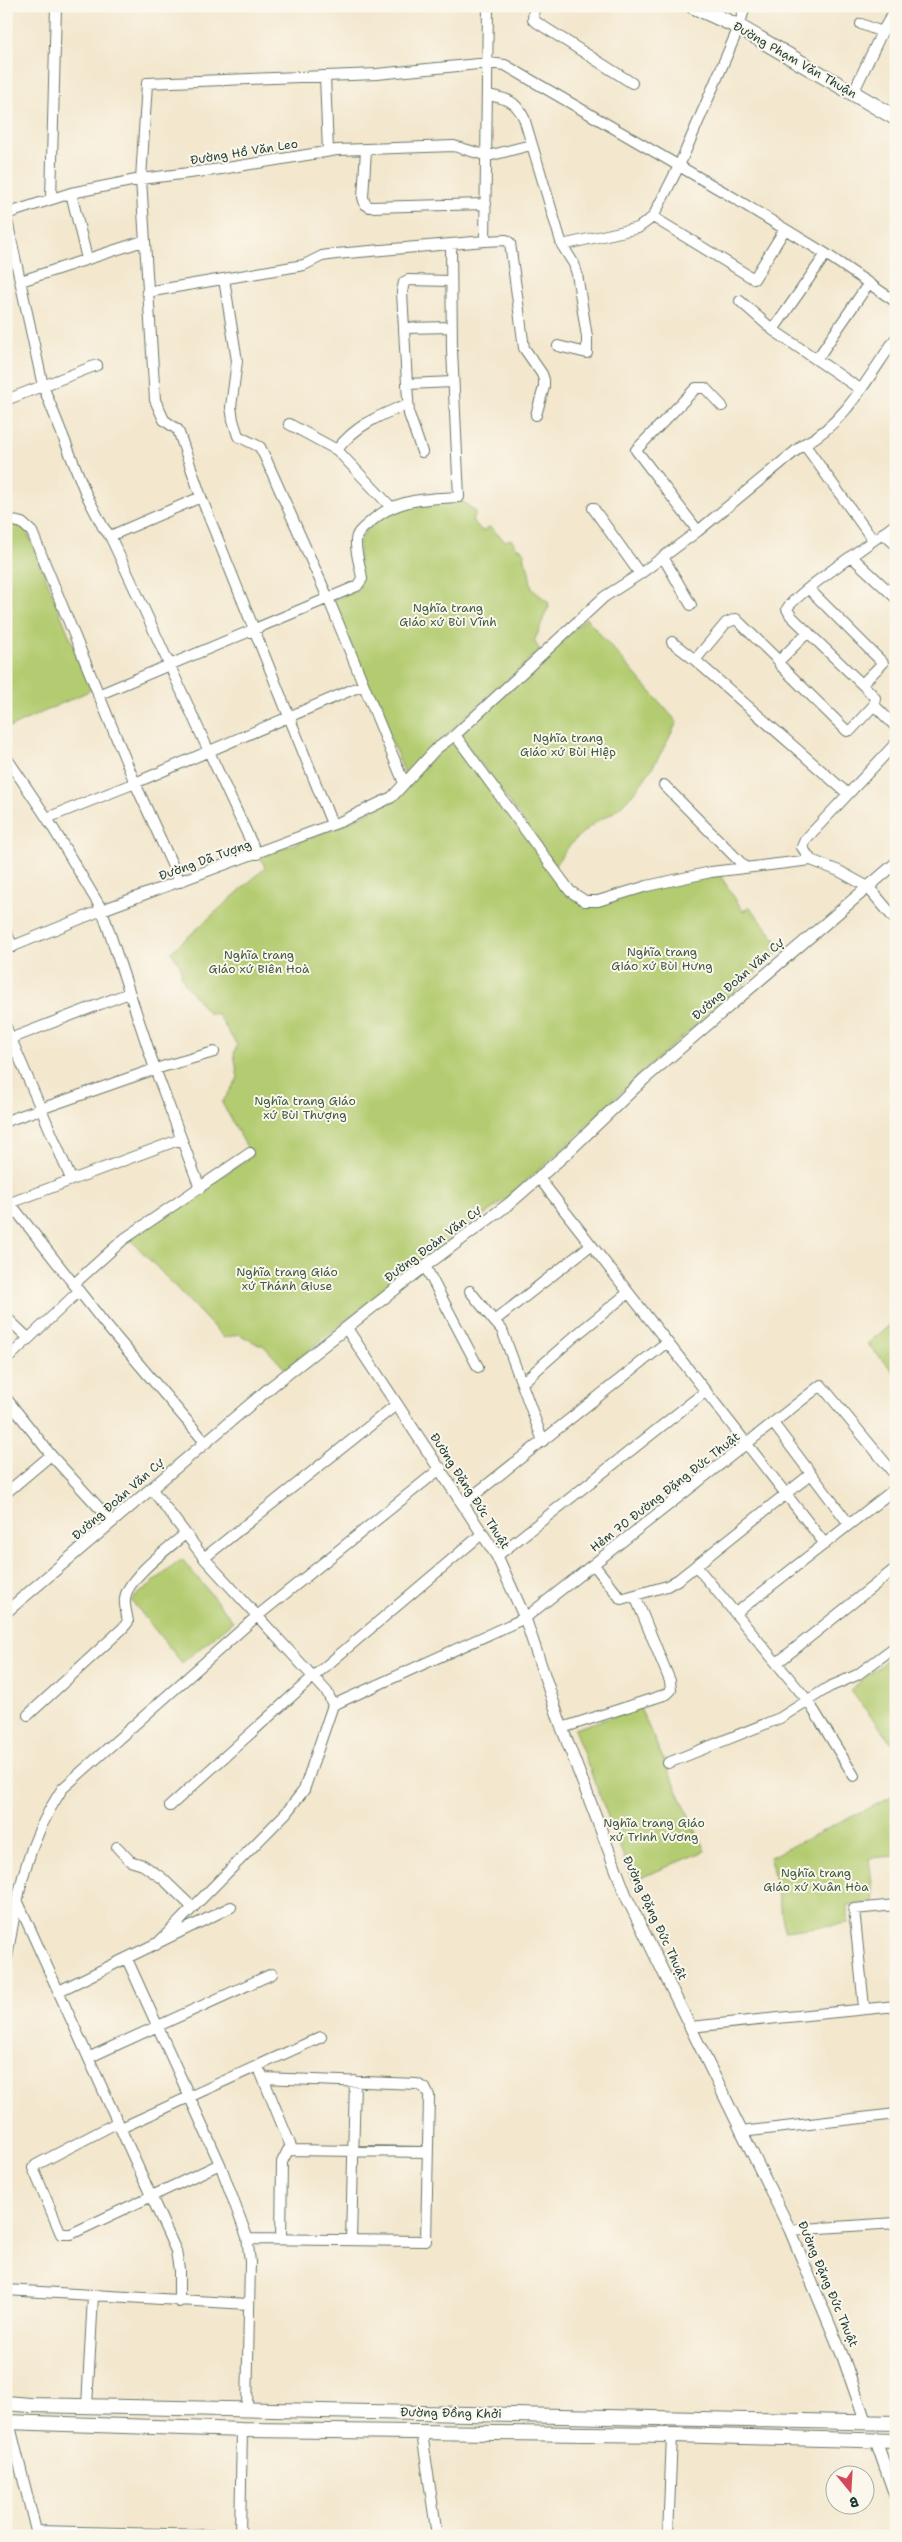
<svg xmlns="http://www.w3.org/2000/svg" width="902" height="2542" font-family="'Shantell Sans',sans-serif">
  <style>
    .green { fill: #b4cc71; stroke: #6a8452 }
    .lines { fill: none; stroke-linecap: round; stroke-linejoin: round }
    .minor-casing { stroke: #69786a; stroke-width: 12 }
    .tertiary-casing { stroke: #69786a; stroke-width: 13 }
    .secondary-casing { stroke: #69786a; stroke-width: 16 }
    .primary-casing { stroke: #69786a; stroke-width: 17 }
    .minor { stroke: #fff; stroke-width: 10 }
    .tertiary { stroke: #fff; stroke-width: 11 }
    .secondary { stroke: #fff; stroke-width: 14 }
    .primary { stroke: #fff; stroke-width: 15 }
    .labels { text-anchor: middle; stroke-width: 4; stroke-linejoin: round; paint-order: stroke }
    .street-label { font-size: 12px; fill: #1f3d34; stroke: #fbf7ec }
    .park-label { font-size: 12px; fill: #3d5a40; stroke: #fbf7ec }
  </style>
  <rect width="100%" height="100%" fill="#fbf7ec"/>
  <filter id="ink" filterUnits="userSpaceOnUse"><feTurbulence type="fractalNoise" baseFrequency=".02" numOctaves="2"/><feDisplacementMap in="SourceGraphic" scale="10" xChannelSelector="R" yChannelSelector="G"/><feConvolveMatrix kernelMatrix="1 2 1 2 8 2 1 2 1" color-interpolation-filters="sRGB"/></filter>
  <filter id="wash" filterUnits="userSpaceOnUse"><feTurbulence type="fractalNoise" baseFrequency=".0096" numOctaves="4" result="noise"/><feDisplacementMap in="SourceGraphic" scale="20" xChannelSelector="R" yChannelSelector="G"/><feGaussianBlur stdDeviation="1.12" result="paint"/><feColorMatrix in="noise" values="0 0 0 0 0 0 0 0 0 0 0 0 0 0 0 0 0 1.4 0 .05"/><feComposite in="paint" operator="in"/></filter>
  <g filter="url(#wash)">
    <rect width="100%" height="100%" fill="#f3e7cd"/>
    <path class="green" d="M 461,500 L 476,512 L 472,520 L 482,531 L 490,527 L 505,541 L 511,539 L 518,549 L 521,548 L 525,553 L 523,557 L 528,567 L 532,589 L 548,602 L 549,607 C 542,618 541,629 534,641 L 540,650 C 495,692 446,731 406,776 L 333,600 L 359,590 L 359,542 L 365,531 L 392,510 L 418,503 Z
      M 6,522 L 25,529 L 30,538 L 91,690 L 6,729 Z
      M 586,618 L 677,722 C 661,755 643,788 615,811 C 609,816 601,818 595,823 C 577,836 568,846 555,865 L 460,735 Z
      M 454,741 L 576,901 L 720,875 L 743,911 L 750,907 L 783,949 L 639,1075 L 565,1147 L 506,1199 L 412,1268 L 285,1369 L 263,1345 L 259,1345 L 239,1334 L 224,1338 L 130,1239 L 252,1156 L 222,1103 L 238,1078 L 234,1053 L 237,1045 L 217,1014 L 208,1013 L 185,984 L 181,975 L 181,966 L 171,952 L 265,868 L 261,857 L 340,826 L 394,800 L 403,794 L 427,763 Z
      M 896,1320 L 896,1374 L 867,1344 Z
      M 182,1559 L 233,1621 L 182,1663 L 131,1600 Z
      M 896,1653 L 896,1748 L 850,1690 Z
      M 640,1708 L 705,1851 L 633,1881 L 574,1729 Z
      M 896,1795 L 896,1856 L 869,1858 L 874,1902 L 848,1905 L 848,1923 L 785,1931 L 770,1857 Z"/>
  </g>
  <g filter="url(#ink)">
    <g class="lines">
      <g class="minor-casing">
        <path id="minor" d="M 488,6 L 485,241 L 506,240 L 510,243 L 524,348 L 542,374 L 544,380 L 544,387 L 536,415
          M 534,6 L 533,20 L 632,83
          M 861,24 L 882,32 L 896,8
          M 325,77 L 328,151
          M 853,93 L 882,32
          M 488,95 C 507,99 515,100 524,118 L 562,245 L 574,264 L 577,274 L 587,337 L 587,353 L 558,346
          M 366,150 L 363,197 L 365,204 L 370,207 L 486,204
          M 488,156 L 531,145
          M 71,193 L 87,259
          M 51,199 L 56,6
          M 6,214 L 71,193 L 141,179 L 221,169 L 337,150 L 454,146 L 488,156
          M 6,216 L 43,386 L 86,494 L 103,527 L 110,536 C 160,641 206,749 257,854
          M 653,217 L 754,279 L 785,229
          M 562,245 L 638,228 L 653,217 L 679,166 L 739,27 L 745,6
          M 224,279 L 237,361 L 231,407 L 233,420 L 238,436 L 260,447 L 265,457 L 328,598 L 404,783
          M 21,281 L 143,241
          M 451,281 L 408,280 L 404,282 L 402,292 L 407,384 L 453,382
          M 147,292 L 304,265 L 322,256 L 336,254 L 485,241
          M 740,301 L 773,330 L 860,389
          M 404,328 L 452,327
          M 773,330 L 826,254
          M 817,359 L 869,283
          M 407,384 L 409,414 L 422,452
          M 6,400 L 97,365
          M 289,424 L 337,450
          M 804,444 L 873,540
          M 390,506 L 337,450 C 354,426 382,414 408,404
          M 593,508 L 640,574
          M 6,519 L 22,523 L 32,532 L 135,783 L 180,882
          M 896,524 C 879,537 792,596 787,609 L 791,616 L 869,691 L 875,698 L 874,705 L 896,727
          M 698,531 L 636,450 L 696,388 L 705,388 L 722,406
          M 883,533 L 896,545
          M 110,536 L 201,497
          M 663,557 L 691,605
          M 852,557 L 896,598
          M 809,589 L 883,663 L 862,684
          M 808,632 L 779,661 L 780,665 L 847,731 L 851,730 L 874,705
          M 672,642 L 695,660
          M 779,661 L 736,619 L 726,623 L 695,660 L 848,794
          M 98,695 L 357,586 L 362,579 C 361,567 355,553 356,541 C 356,533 363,528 369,523 C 396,498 424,499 459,497 L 452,350 L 451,244
          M 455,735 L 604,597 L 640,574 L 698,531 L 804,444 C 845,424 870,374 896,338
          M 6,757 L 47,818 L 102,910 L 155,1069 L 200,1188
          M 664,785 L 746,868
          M 47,818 L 135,783 L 363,685
          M 332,824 L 201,497 L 178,430 L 164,420 L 155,400 L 141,179 L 147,83 L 377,74 L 488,63 L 505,65 L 729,195 L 826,254 L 896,302
          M 811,860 L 802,847 L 805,840 L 896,743
          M 6,932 L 13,947
          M 6,949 L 102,910 L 342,821 L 392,797 L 436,749 L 455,735 L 570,891 L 585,901 L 598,901 L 647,886 L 711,872 L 811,860 L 839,871 L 868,887
          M 6,1027 L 71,1179
          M 7,1040 L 129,993
          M 6,1121 L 155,1069 L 214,1052
          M 539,1178 L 825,1544
          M 6,1198 L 105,1324 L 205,1442
          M 6,1207 L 10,1203 L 181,1139
          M 425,1266 L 478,1367
          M 74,1284 L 124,1239 L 250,1153
          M 470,1291 L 494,1321
          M 6,1317 L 28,1338
          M 6,1360 L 79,1291
          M 523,1382 L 575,1336 L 628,1293
          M 6,1398 L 51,1455 L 112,1522
          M 773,1423 L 849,1524
          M 543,1441 L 502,1330 L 494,1321 L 591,1245
          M 151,1488 L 204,1558 L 327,1692 L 333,1705 L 304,1790 L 286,1813 L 156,1945
          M 6,1493 L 51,1455
          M 464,1503 L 667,1342
          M 497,1556 L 706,1391
          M 204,1558 L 397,1404
          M 594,1565 L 621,1599 L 667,1586 L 679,1579 L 811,1474
          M 696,1566 L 808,1701 L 854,1776
          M 736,1613 L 896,1488
          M 777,1663 L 896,1568
          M 333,1705 L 525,1618 L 821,1385 L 896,1476
          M 28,1715 L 122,1629 L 128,1622 C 127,1614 124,1606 125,1599 C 126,1579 170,1547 185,1534
          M 562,1728 L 667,1694 L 671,1690 L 670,1681 L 635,1596
          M 668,1763 L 780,1718 L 829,1687 L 857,1675 L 896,1646
          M 170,1806 L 313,1677 L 483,1533
          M 117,1847 L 130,1861 L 143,1865 L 162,1878 L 193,1908
          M 17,1900 L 176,2251 L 179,2270 L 179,2302
          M 127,1959 L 220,2164 L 247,2237 L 250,2262 L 247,2409
          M 6,1964 C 17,1898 24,1847 62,1789 L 256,1617 L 441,1468
          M 59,1991 L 231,1907
          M 864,2007 L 854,1909 L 896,1905
          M 690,2027 L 896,2006
          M 90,2057 L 272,1974
          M 261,2073 L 292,2149
          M 118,2122 L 36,2165 L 33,2168 L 61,2234 L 71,2234 L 220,2164
          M 121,2128 L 321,2037
          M 741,2132 L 896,2114
          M 790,2230 L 896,2223
          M 248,2239 L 426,2241 L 429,2096 L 425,2088 L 417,2084 L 263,2078
          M 281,2239 L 282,2162 L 288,2150 L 428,2152
          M 351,2240 L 355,2081
          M 6,2290 L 248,2304
          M 87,2406 L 93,2296
          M 9,2422 L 36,2531 L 35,2536
          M 422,2433 L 437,2536
          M 36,2531 L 252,2536
          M 240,2535 L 242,2430
          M 668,2536 L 672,2435"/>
      </g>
      <g class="tertiary-casing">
        <path id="tertiary" d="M 868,887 L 896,920
          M 347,1329 L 497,1556 L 525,1618 L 562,1728 L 627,1898 L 790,2230 L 843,2357 L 866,2423
          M 6,1612 L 272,1386 L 425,1266 L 510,1203 L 568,1152 L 643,1080 L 896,863
          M 876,2441 L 896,2498"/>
      </g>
      <g class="secondary-casing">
        <path id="secondary" d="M 6,2403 L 30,2405 L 896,2423
          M 6,2422 L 242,2430 L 672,2435 L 896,2441"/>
      </g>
      <g class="primary-casing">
        <path id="primary" d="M 693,6 L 739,27 L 896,118"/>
      </g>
      <use href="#minor" class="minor"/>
      <use href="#tertiary" class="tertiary"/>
      <use href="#secondary" class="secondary"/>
      <use href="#primary" class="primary"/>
    </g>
  </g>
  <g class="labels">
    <g class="street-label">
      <text transform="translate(795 60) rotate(30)" y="4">Đường Phạm Văn Thuận</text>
      <text transform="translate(244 152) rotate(-9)" y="4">Đường Hồ Văn Leo</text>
      <text transform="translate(205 860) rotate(-20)" y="4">Đường Dã Tượng</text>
      <text transform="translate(738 979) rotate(-41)" y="4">Đường Đoàn Văn Cự</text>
      <text transform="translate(433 1244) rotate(-37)" y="4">Đường Đoàn Văn Cự</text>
      <text transform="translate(470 1491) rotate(57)" y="4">Đường Đặng Đức Thuật</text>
      <text transform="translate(665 1492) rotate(-38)" y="4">Hẻm 70 Đường Đặng Đức Thuật</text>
      <text transform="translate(118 1499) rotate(-41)" y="4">Đường Đoàn Văn Cự</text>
      <text transform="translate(655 1918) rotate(65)" y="4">Đường Đặng Đức Thuật</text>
      <text transform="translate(828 2284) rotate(67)" y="4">Đường Đặng Đức Thuật</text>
      <text transform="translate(451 2413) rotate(1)" y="4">Đường Đồng Khởi</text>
    </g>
    <g class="park-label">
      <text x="448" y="612">Nghĩa trang<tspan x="448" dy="14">Giáo xứ Bùi Vĩnh</tspan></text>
      <text x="568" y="742">Nghĩa trang<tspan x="568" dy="14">Giáo xứ Bùi Hiệp</tspan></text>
      <text x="662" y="956">Nghĩa trang<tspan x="662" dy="14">Giáo xứ Bùi Hưng</tspan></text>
      <text x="259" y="959">Nghĩa trang<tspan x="259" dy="14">Giáo xứ Biên Hoà</tspan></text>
      <text x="305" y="1105">Nghĩa trang Giáo<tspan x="305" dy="14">xứ Bùi Thượng</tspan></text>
      <text x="287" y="1276">Nghĩa trang Giáo<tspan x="287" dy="14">xứ Thánh Giuse</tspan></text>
      <text x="654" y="1827">Nghĩa trang Giáo<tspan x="654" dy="14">xứ Trinh Vương</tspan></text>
      <text x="816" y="1877">Nghĩa trang<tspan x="816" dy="14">Giáo xứ Xuân Hòa</tspan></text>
    </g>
  </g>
  <rect width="902" height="2542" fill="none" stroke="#fbf7ec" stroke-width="25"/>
  <g transform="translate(850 2490) rotate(162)"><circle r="24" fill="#fbf7ec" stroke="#a3ada2"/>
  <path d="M0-4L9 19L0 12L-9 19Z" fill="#d1495b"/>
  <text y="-8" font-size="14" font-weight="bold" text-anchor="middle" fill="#1f3d34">B</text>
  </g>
</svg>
